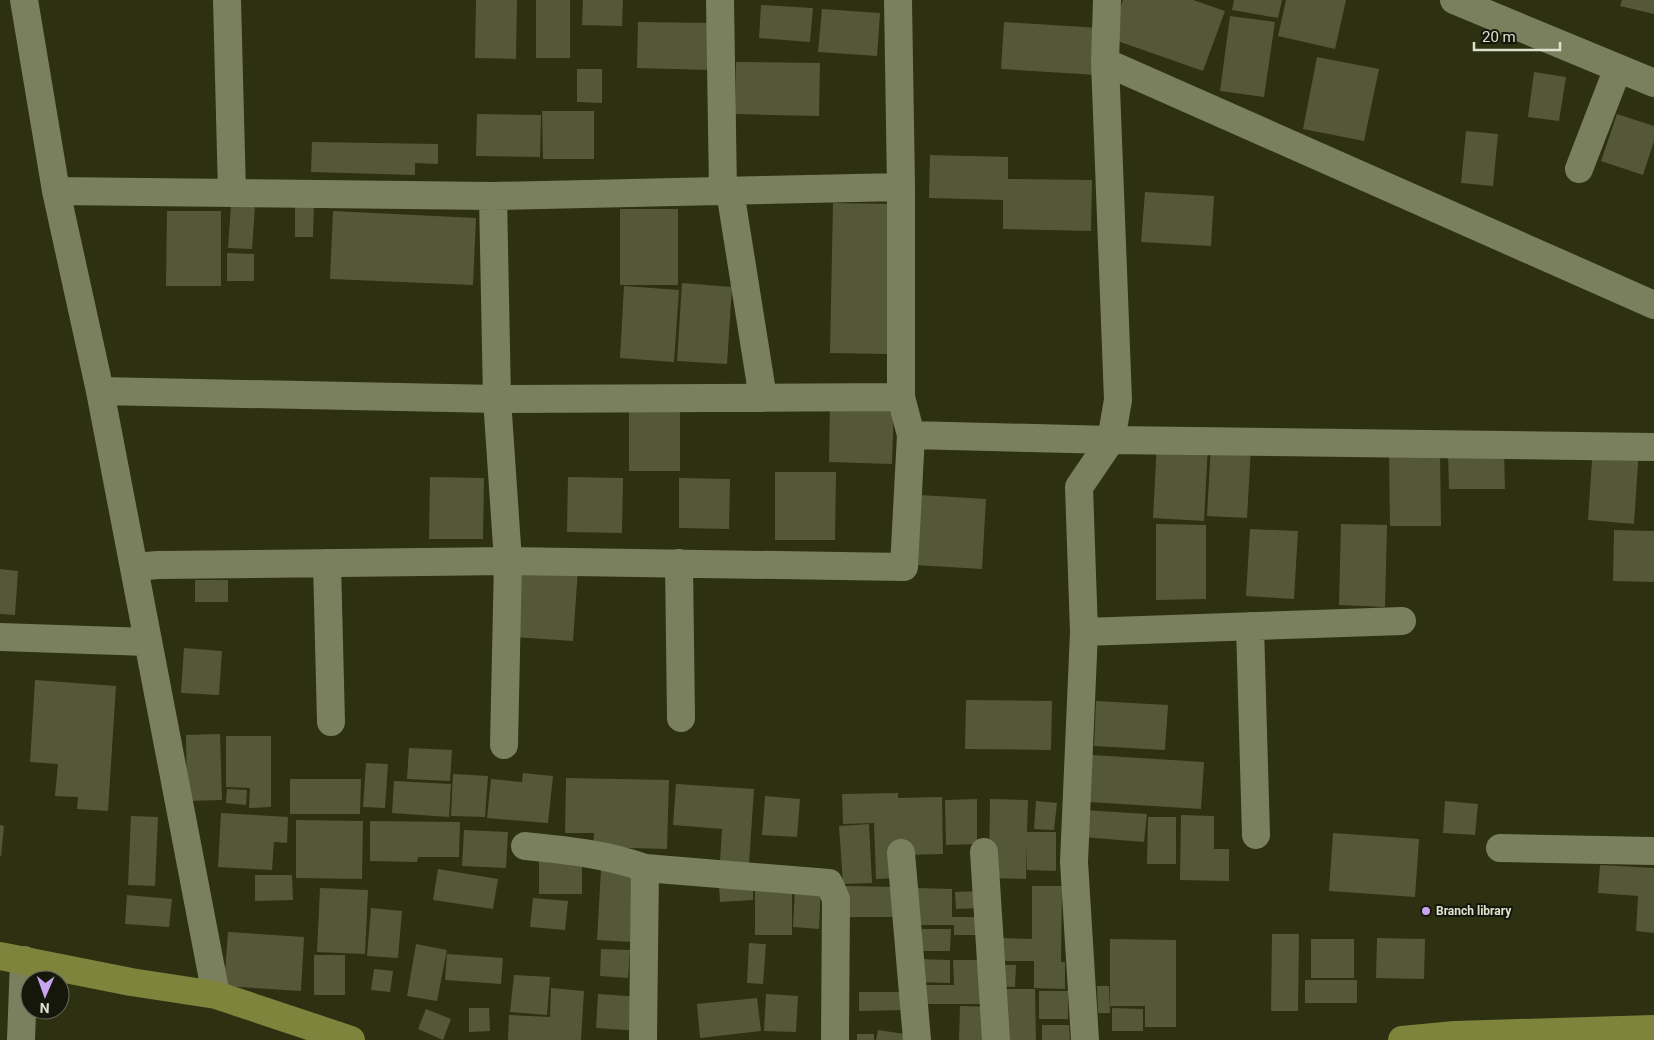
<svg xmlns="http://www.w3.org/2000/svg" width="1654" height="1040" font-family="Roboto,sans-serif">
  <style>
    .building { fill: #545838 }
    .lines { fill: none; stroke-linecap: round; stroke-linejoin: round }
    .minor { stroke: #7a7f5d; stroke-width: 28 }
    .major { stroke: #7e843c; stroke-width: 28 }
    .poi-dot { fill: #c7a6ef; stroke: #15170a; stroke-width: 2 }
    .labels { text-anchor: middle; stroke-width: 4; stroke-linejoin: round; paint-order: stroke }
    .poi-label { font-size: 12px; font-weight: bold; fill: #dee1cf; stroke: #15170a; text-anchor: start }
  </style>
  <rect width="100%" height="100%" fill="#2d3011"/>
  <path class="building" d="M 476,0 L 517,0 L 516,59 L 475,58 Z
    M 536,0 L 570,0 L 570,58 L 536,58 Z
    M 583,0 L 623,0 L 622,26 L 582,25 Z
    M 1123,0 L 1193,0 L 1225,11 L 1203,71 L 1109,38 Z
    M 1234,0 L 1282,0 L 1278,18 L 1232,10 Z
    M 1286,0 L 1346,0 L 1335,49 L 1278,36 Z
    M 1622,0 L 1654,0 L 1654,14 L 1620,6 Z
    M 761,5 L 813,8 L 810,42 L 759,38 Z
    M 822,9 L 880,13 L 877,56 L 818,52 Z
    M 1230,16 L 1275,22 L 1264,97 L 1220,91 Z
    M 638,22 L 712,23 L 711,70 L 637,68 Z
    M 1004,22 L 1100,28 L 1097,75 L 1001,69 Z
    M 1317,57 L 1379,69 L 1364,141 L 1303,129 Z
    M 736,62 L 820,63 L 819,116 L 735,114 Z
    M 577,69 L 602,69 L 602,103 L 577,102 Z
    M 1534,72 L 1566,77 L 1559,121 L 1528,117 Z
    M 542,111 L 594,111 L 594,159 L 543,159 Z
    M 477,114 L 541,115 L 540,157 L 476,156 Z
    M 1617,114 L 1654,126 L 1654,141 L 1643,175 L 1601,161 Z
    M 1466,131 L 1498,134 L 1493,186 L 1461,183 Z
    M 312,142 L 438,144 L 438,164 L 415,163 L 415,175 L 311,172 Z
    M 930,155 L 1008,157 L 1008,179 L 1092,180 L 1091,231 L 1003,229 L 1003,200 L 929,198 Z
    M 1145,192 L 1214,196 L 1211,246 L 1141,242 Z
    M 295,201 L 314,202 L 313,237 L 295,237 Z
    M 833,203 L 889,204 L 887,354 L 830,353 Z
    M 231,205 L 255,206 L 252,249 L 228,248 Z
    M 620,209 L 678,209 L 678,285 L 620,285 Z
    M 167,211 L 221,211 L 221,286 L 166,286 Z
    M 333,211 L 476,218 L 473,285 L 330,279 Z
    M 227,253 L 254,254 L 254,281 L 227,281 Z
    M 682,283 L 732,287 L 727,364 L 677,361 Z
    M 624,286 L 679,290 L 674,362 L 620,358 Z
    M 830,401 L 894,403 L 892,464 L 829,462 Z
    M 629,405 L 680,405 L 680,471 L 629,471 Z
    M 1157,442 L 1208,444 L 1204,521 L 1153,518 Z
    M 1211,445 L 1251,447 L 1247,518 L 1207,516 Z
    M 1593,446 L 1639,449 L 1634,524 L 1588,520 Z
    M 1440,449 L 1441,526 L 1390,526 L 1389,450 Z
    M 1448,452 L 1504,452 L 1505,489 L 1449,489 Z
    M 775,472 L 836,472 L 835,540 L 775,540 Z
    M 430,477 L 484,478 L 483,539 L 429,539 Z
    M 568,477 L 623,478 L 622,533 L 567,532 Z
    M 679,478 L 730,479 L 729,529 L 679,528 Z
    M 920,495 L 986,499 L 982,569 L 915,565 Z
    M 1156,524 L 1206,525 L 1206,599 L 1156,600 Z
    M 1341,524 L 1387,525 L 1385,607 L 1339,605 Z
    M 1250,529 L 1298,531 L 1294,599 L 1246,596 Z
    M 1614,530 L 1654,531 L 1654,582 L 1613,581 Z
    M 518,566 L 578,569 L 573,641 L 514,637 Z
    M 0,569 L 18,571 L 15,615 L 0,614 Z
    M 195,580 L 228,580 L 228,602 L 195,602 Z
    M 184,648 L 222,651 L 219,695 L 181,693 Z
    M 35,680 L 116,686 L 108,811 L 77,809 L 78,797 L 55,796 L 58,764 L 30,762 Z
    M 966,700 L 1052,701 L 1051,750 L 965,749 Z
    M 1096,701 L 1168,705 L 1165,750 L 1094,746 Z
    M 220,734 L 222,800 L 187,801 L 186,735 Z
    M 226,736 L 271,736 L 271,807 L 249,808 L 250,788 L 226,787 Z
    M 409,748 L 452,750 L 450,781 L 407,779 Z
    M 1092,755 L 1204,762 L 1201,809 L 1089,802 Z
    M 366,763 L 388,764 L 385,808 L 363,807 Z
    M 523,773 L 553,776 L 548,823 L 487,818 L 491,779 L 522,782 Z
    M 453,774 L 488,776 L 485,817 L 451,816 Z
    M 566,778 L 669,780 L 667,849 L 593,847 L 594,833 L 565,833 Z
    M 290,779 L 361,779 L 360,814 L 290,814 Z
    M 394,781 L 451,784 L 449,817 L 392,813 Z
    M 676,784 L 754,789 L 749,864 L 720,862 L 722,829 L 673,825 Z
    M 227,789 L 247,790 L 246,805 L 226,803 Z
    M 898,793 L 898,798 L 942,797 L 943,854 L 905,855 L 897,878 L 876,879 L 874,823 L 843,824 L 842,794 Z
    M 765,796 L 800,799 L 797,837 L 762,835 Z
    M 977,799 L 977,844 L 946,845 L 945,800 Z
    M 990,799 L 1028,800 L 1027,832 L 1056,832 L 1056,871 L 1027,870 L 1027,842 L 1026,879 L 989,878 Z
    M 1036,801 L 1057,803 L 1054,830 L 1034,829 Z
    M 1445,801 L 1478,804 L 1475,835 L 1443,833 Z
    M 1084,810 L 1147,814 L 1144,842 L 1082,837 Z
    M 221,813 L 288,817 L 287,843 L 274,842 L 272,870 L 218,867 Z
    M 1181,815 L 1214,816 L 1214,849 L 1229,849 L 1229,881 L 1180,880 Z
    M 131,816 L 158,817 L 155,886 L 128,885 Z
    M 1148,817 L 1176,817 L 1176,864 L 1147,864 Z
    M 296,820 L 363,821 L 362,879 L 296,878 Z
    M 370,821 L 460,822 L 459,857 L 418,857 L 417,862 L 370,861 Z
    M 869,824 L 872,883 L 843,884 L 839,826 Z
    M 0,825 L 4,826 L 1,856 L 0,856 Z
    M 464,830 L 508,832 L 506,868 L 462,866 Z
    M 1333,833 L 1419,839 L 1415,897 L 1329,891 Z
    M 539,861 L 582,861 L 582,894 L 539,894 Z
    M 1600,865 L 1654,868 L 1654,933 L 1636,931 L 1638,896 L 1598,893 Z
    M 438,869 L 498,879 L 493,909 L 433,900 Z
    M 601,870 L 635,872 L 631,942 L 597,940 Z
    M 255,875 L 292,875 L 293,900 L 255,901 Z
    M 753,883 L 753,900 L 720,902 L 719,884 Z
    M 792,886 L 792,935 L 755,935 L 755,887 Z
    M 795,886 L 821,887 L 819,929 L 793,927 Z
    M 845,886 L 900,887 L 900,917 L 844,917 Z
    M 1032,886 L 1062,886 L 1061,962 L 1065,962 L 1065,989 L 1034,988 L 1034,961 L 999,961 L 999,938 L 1032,939 Z
    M 320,888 L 368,890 L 365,954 L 317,952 Z
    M 916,888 L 952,889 L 952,917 L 979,917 L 979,935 L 954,935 L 954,925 L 916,925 Z
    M 981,891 L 982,908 L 956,909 L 955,892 Z
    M 127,895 L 172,899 L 169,927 L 125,924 Z
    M 533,898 L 568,901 L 565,930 L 530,927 Z
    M 371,908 L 402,911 L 398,958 L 367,956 Z
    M 922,929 L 951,929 L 950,951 L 922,951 Z
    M 228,932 L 304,937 L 301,991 L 224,986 Z
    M 1272,934 L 1299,934 L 1298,1011 L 1271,1011 Z
    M 1377,938 L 1425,939 L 1424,979 L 1376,978 Z
    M 1110,939 L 1176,940 L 1176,1027 L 1145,1027 L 1145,1006 L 1110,1006 Z
    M 1311,939 L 1354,939 L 1354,978 L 1311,978 Z
    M 749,943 L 766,944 L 763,984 L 747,983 Z
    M 416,944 L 447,950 L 437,1001 L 407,996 Z
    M 601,949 L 630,950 L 628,978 L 600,976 Z
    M 447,954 L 503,958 L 501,984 L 445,980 Z
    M 314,955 L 345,955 L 345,995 L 314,995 Z
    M 917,959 L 950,960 L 950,983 L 917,982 Z
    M 953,960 L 988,960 L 987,1004 L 920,1004 L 920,985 L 954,985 Z
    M 1000,965 L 1016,965 L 1015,987 L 998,986 Z
    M 374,969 L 393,971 L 390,992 L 371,990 Z
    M 514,975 L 550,977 L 547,1015 L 510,1012 Z
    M 1305,980 L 1357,980 L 1357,1003 L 1305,1003 Z
    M 1097,986 L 1109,986 L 1110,1013 L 1098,1013 Z
    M 551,988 L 584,991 L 581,1040 L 508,1040 L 509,1015 L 550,1017 Z
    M 1001,989 L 1035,989 L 1036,1040 L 1001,1040 Z
    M 1039,991 L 1068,991 L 1068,1019 L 1039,1019 Z
    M 859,992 L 904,992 L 904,1010 L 859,1011 Z
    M 598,994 L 643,997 L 641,1031 L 596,1028 Z
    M 766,994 L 798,996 L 796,1032 L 764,1031 Z
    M 757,998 L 761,1031 L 700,1038 L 697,1004 Z
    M 960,1006 L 993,1007 L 992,1040 L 959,1040 Z
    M 469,1008 L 489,1008 L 490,1031 L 469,1032 Z
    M 1112,1008 L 1143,1009 L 1143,1031 L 1112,1031 Z
    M 426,1009 L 451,1019 L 443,1040 L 418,1029 Z
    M 1042,1025 L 1069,1025 L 1070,1040 L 1042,1040 Z
    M 878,1030 L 911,1035 L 911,1040 L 876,1040 Z
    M 857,1034 L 874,1034 L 874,1040 L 857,1040 Z"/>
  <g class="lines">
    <path class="minor" d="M 24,0 L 56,191 L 100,391 L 216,995
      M 227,0 L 232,193
      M 720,0 L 723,191
      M 1454,0 L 1654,83
      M 1105,62 L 1654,305
      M 1579,169 L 1618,68
      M 56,191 L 493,196 L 901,187
      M 730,191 L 763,398
      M 493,196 L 497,399 L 901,397 L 901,187 L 898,0
      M 100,391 L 497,399 L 508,561 L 158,565 L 134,567
      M 901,397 L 911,435 L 1111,440 L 1654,447
      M 327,563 L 331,722
      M 679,563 L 681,718
      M 1250,626 L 1256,835
      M 1084,632 L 1402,621
      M 0,637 L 148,642
      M 504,745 L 508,561 L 904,567 L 911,435
      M 525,846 C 565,850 606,854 645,868 L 643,1040
      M 1500,848 L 1654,851
      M 984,852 L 996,1040
      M 901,853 L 917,1040
      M 645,868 L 829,883 L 836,899 L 835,1040
      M 21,1040 L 24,960
      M 1085,1040 L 1074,862 L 1084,632 L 1079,487 L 1111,440 L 1118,400 L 1105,62 L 1107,0"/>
    <path class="major" d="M 0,956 L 131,982 L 216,995 L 351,1040
      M 1402,1040 L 1455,1035 L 1654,1029"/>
  </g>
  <circle class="poi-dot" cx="1426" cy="911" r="5"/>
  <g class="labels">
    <g class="poi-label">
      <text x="1436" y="915">Branch library</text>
    </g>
  </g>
  <g transform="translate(45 995) rotate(182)"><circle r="24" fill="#15170a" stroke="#656859"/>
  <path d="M0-4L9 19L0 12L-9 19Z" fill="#c7a6ef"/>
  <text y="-8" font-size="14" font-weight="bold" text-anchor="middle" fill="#dee1cf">N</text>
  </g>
  <path d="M1474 42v8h86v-8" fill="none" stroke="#dee1cf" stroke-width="2.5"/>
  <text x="1482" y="42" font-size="15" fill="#dee1cf" stroke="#15170a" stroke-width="4" paint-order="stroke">20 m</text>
</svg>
